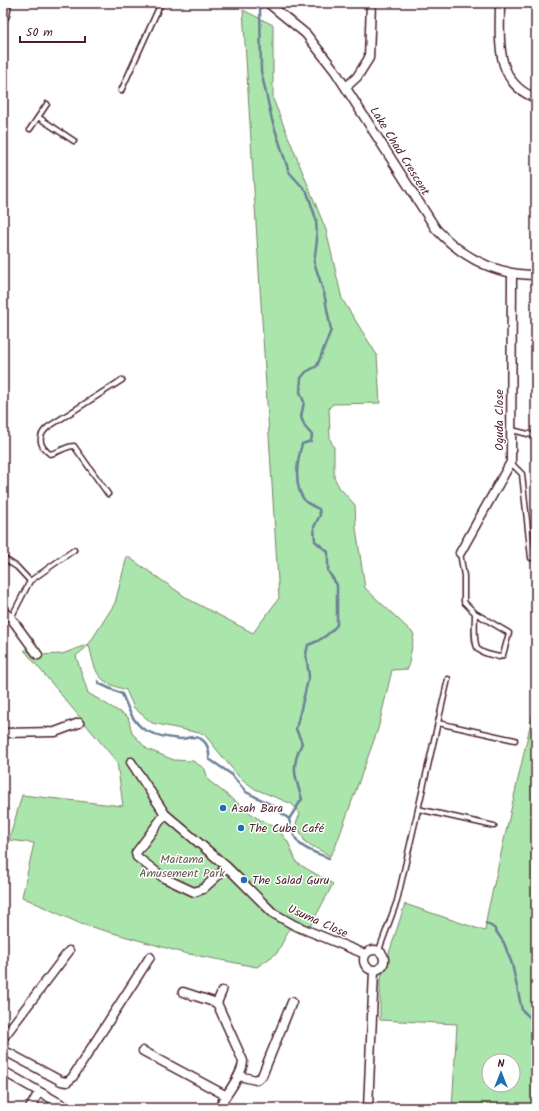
<svg xmlns="http://www.w3.org/2000/svg" width="539" height="1111" font-family="Kalam,sans-serif">
  <style>
    .green { fill: #aae5ab; stroke: #7a826b; fill-rule: evenodd }
    .lines { fill: none; stroke-linecap: round; stroke-linejoin: round }
    .stream { stroke: #6b8198; stroke-width: 2.5 }
    .lane-casing { stroke: #4a1f2b; stroke-width: 7 }
    .street-casing { stroke: #4a1f2b; stroke-width: 11 }
    .secondary-casing { stroke: #4a1f2b; stroke-width: 15 }
    .lane { stroke: #fff; stroke-width: 4 }
    .street { stroke: #fff; stroke-width: 8 }
    .secondary { stroke: #fff; stroke-width: 12 }
    .poi-dot { fill: #1f6fb2; stroke: #fff; stroke-width: 1.5 }
    .labels { text-anchor: middle; stroke-width: 3; stroke-linejoin: round; paint-order: stroke }
    .street-label { font-size: 12px; fill: #4a1f2b; stroke: #fff }
    .poi-label { font-size: 12px; fill: #4a1f2b; stroke: #fff; text-anchor: start }
    .park-label { font-size: 12px; fill: #675a51; stroke: #fff }
  </style>
  <rect width="100%" height="100%" fill="#fff"/>
  <filter id="ink" filterUnits="userSpaceOnUse"><feTurbulence type="fractalNoise" baseFrequency=".025" numOctaves="2"/><feDisplacementMap in="SourceGraphic" scale="8" xChannelSelector="R" yChannelSelector="G"/><feConvolveMatrix kernelMatrix="1 2 1 2 8 2 1 2 1" color-interpolation-filters="sRGB"/></filter>
  <g filter="url(#ink)">
    <path class="green" d="M 243,10 L 273,25 L 273,99 L 326,230 L 342,299 L 377,355 L 380,403 L 333,404 L 329,408 L 330,439 L 334,448 L 334,477 L 339,487 L 355,505 L 356,528 L 365,588 L 414,634 L 408,669 L 392,670 L 378,729 L 335,848 L 330,856 L 305,842 L 296,823 L 300,814 L 292,804 L 255,789 L 239,777 L 204,734 L 152,723 L 134,708 L 126,690 C 95,681 96,673 89,645 L 76,656 L 88,693 L 128,717 L 132,733 L 147,749 L 174,760 L 193,761 L 205,769 L 208,780 L 257,818 L 278,829 L 288,842 L 297,863 L 333,884 L 305,936 L 290,928 L 277,953 L 257,967 L 184,953 L 81,924 L 22,897 L 34,843 L 9,840 L 22,795 L 123,806 L 117,762 L 24,650 L 38,655 L 62,654 L 89,644 L 115,603 L 127,556 L 190,600 L 253,633 L 279,598 Z
      M 536,700 L 536,1108 L 452,1108 L 457,1024 L 380,1020 L 380,981 L 405,904 L 485,931 L 487,915 ZM 489,1061 L 513,1061 L 513,1085 L 489,1085 Z"/>
    <g class="lines">
      <path class="stream" d="M 260,6 L 261,71 L 272,120 L 289,172 L 307,192 L 316,219 L 317,240 L 314,262 L 324,293 L 331,330 L 317,366 L 306,372 L 301,378 L 300,392 L 304,402 L 301,417 L 305,427 L 312,435 L 311,441 L 302,444 C 297,461 293,487 305,501 C 308,504 315,507 319,509 L 320,515 L 314,527 L 315,541 L 328,552 L 328,571 L 337,585 L 337,625 C 329,635 320,641 308,645 L 306,654 L 309,676 L 296,729 L 302,743 C 291,766 294,775 302,799 L 289,819
        M 98,681 L 100,684 L 122,694 C 128,707 132,722 145,730 C 156,736 169,738 181,739 C 185,739 189,737 193,737 C 206,737 210,749 209,759 L 231,774 L 246,792 L 270,804 L 289,819 C 294,847 305,849 329,858
        M 486,923 L 494,928 L 504,943 L 512,964 L 522,1010 L 536,1023"/>
      <g class="lane-casing">
        <path id="lane" d="M 121,91 L 161,3
          M 38,117 L 74,141
          M 30,129 L 47,104
          M 512,430 L 536,436
          M 511,463 L 522,474 L 531,558
          M 108,494 L 74,446 C 66,446 58,453 50,454 C 39,446 37,436 48,427 L 122,380
          M 460,553 L 464,576 L 464,602 L 475,613 L 509,633 L 503,655 L 499,657 C 493,655 482,654 478,649 C 473,643 475,621 475,613
          M 3,558 L 17,567 L 30,581
          M 11,618 L 30,581 L 74,550
          M 438,723 L 515,740
          M 418,809 L 494,826
          M 379,950 L 397,901 L 448,679"/>
      </g>
      <g class="street-casing">
        <path id="street" d="M 268,3 L 306,34 L 335,71 L 436,229 C 463,258 497,275 536,275
          M 500,3 C 500,39 494,83 536,98
          M 346,87 L 357,77 L 369,58 L 371,3
          M 460,553 L 511,462 L 512,274
          M 3,611 L 11,618 L 38,655
          M 3,733 L 55,732 L 79,723
          M 131,762 L 165,814 L 227,867
          M 165,814 L 136,853 L 137,857 L 164,878 L 194,892 L 203,889 L 227,867 L 273,913 L 294,925 L 365,954
          M364 960a10 10 0 1 1 20 0a10 10 0 1 1-20 0Z
          M 183,992 L 217,1003 L 243,1061 C 243,1075 225,1095 219,1108
          M 217,1003 L 222,991
          M 3,1038 L 69,951
          M 3,1050 L 61,1081 L 67,1082 L 72,1078 L 150,957
          M 143,1051 L 225,1095
          M 3,1071 L 68,1108
          M 239,1076 L 256,1080 L 262,1076 L 292,1002
          M 30,1108 L 39,1092
          M 368,1108 L 374,971"/>
      </g>
      <g class="secondary-casing">
        <path id="secondary" d="M 3,15 L 5,3"/>
      </g>
      <use href="#lane" class="lane"/>
      <use href="#street" class="street"/>
      <use href="#secondary" class="secondary"/>
    </g>
  </g>
  <g class="poi-dot">
    <circle cx="223" cy="808" r="4"/>
    <circle cx="241" cy="828" r="4"/>
    <circle cx="244" cy="880" r="4"/>
  </g>
  <g class="labels">
    <g class="street-label">
      <text transform="translate(400 151) rotate(58)" y="4">Lake Chad Crescent</text>
      <text transform="translate(499 420) rotate(-90)" y="4">Oguda Close</text>
      <text transform="translate(318 921) rotate(24)" y="4">Usuma Close</text>
    </g>
    <g class="poi-label">
      <text x="231" y="812">Asah Bara</text>
      <text x="249" y="832">The Cube Café</text>
      <text x="252" y="884">The Salad Guru</text>
    </g>
    <g class="park-label">
      <text x="182" y="863">Maitama<tspan x="182" dy="14">Amusement Park</tspan></text>
    </g>
  </g>
  <rect width="539" height="1111" fill="none" stroke="#fff" stroke-width="16"/>
  <rect x="8" y="8" width="523" height="1095" fill="none" stroke="#4a1f2b" stroke-width="1.5" filter="url(#ink)"/>
  <g transform="translate(501 1073)"><circle r="19" fill="#ffffff" stroke="#b7a5aa"/>
  <path d="M0-3L7 15L0 10L-7 15Z" fill="#1f6fb2"/>
  <text y="-6" font-size="11" font-weight="bold" text-anchor="middle" fill="#4a1f2b">N</text>
  </g>
  <path d="M20 36v6h65v-6" fill="none" stroke="#4a1f2b" stroke-width="2"/>
  <text x="26" y="36" font-size="12" fill="#4a1f2b" stroke="#ffffff" stroke-width="3" paint-order="stroke">50 m</text>
</svg>
